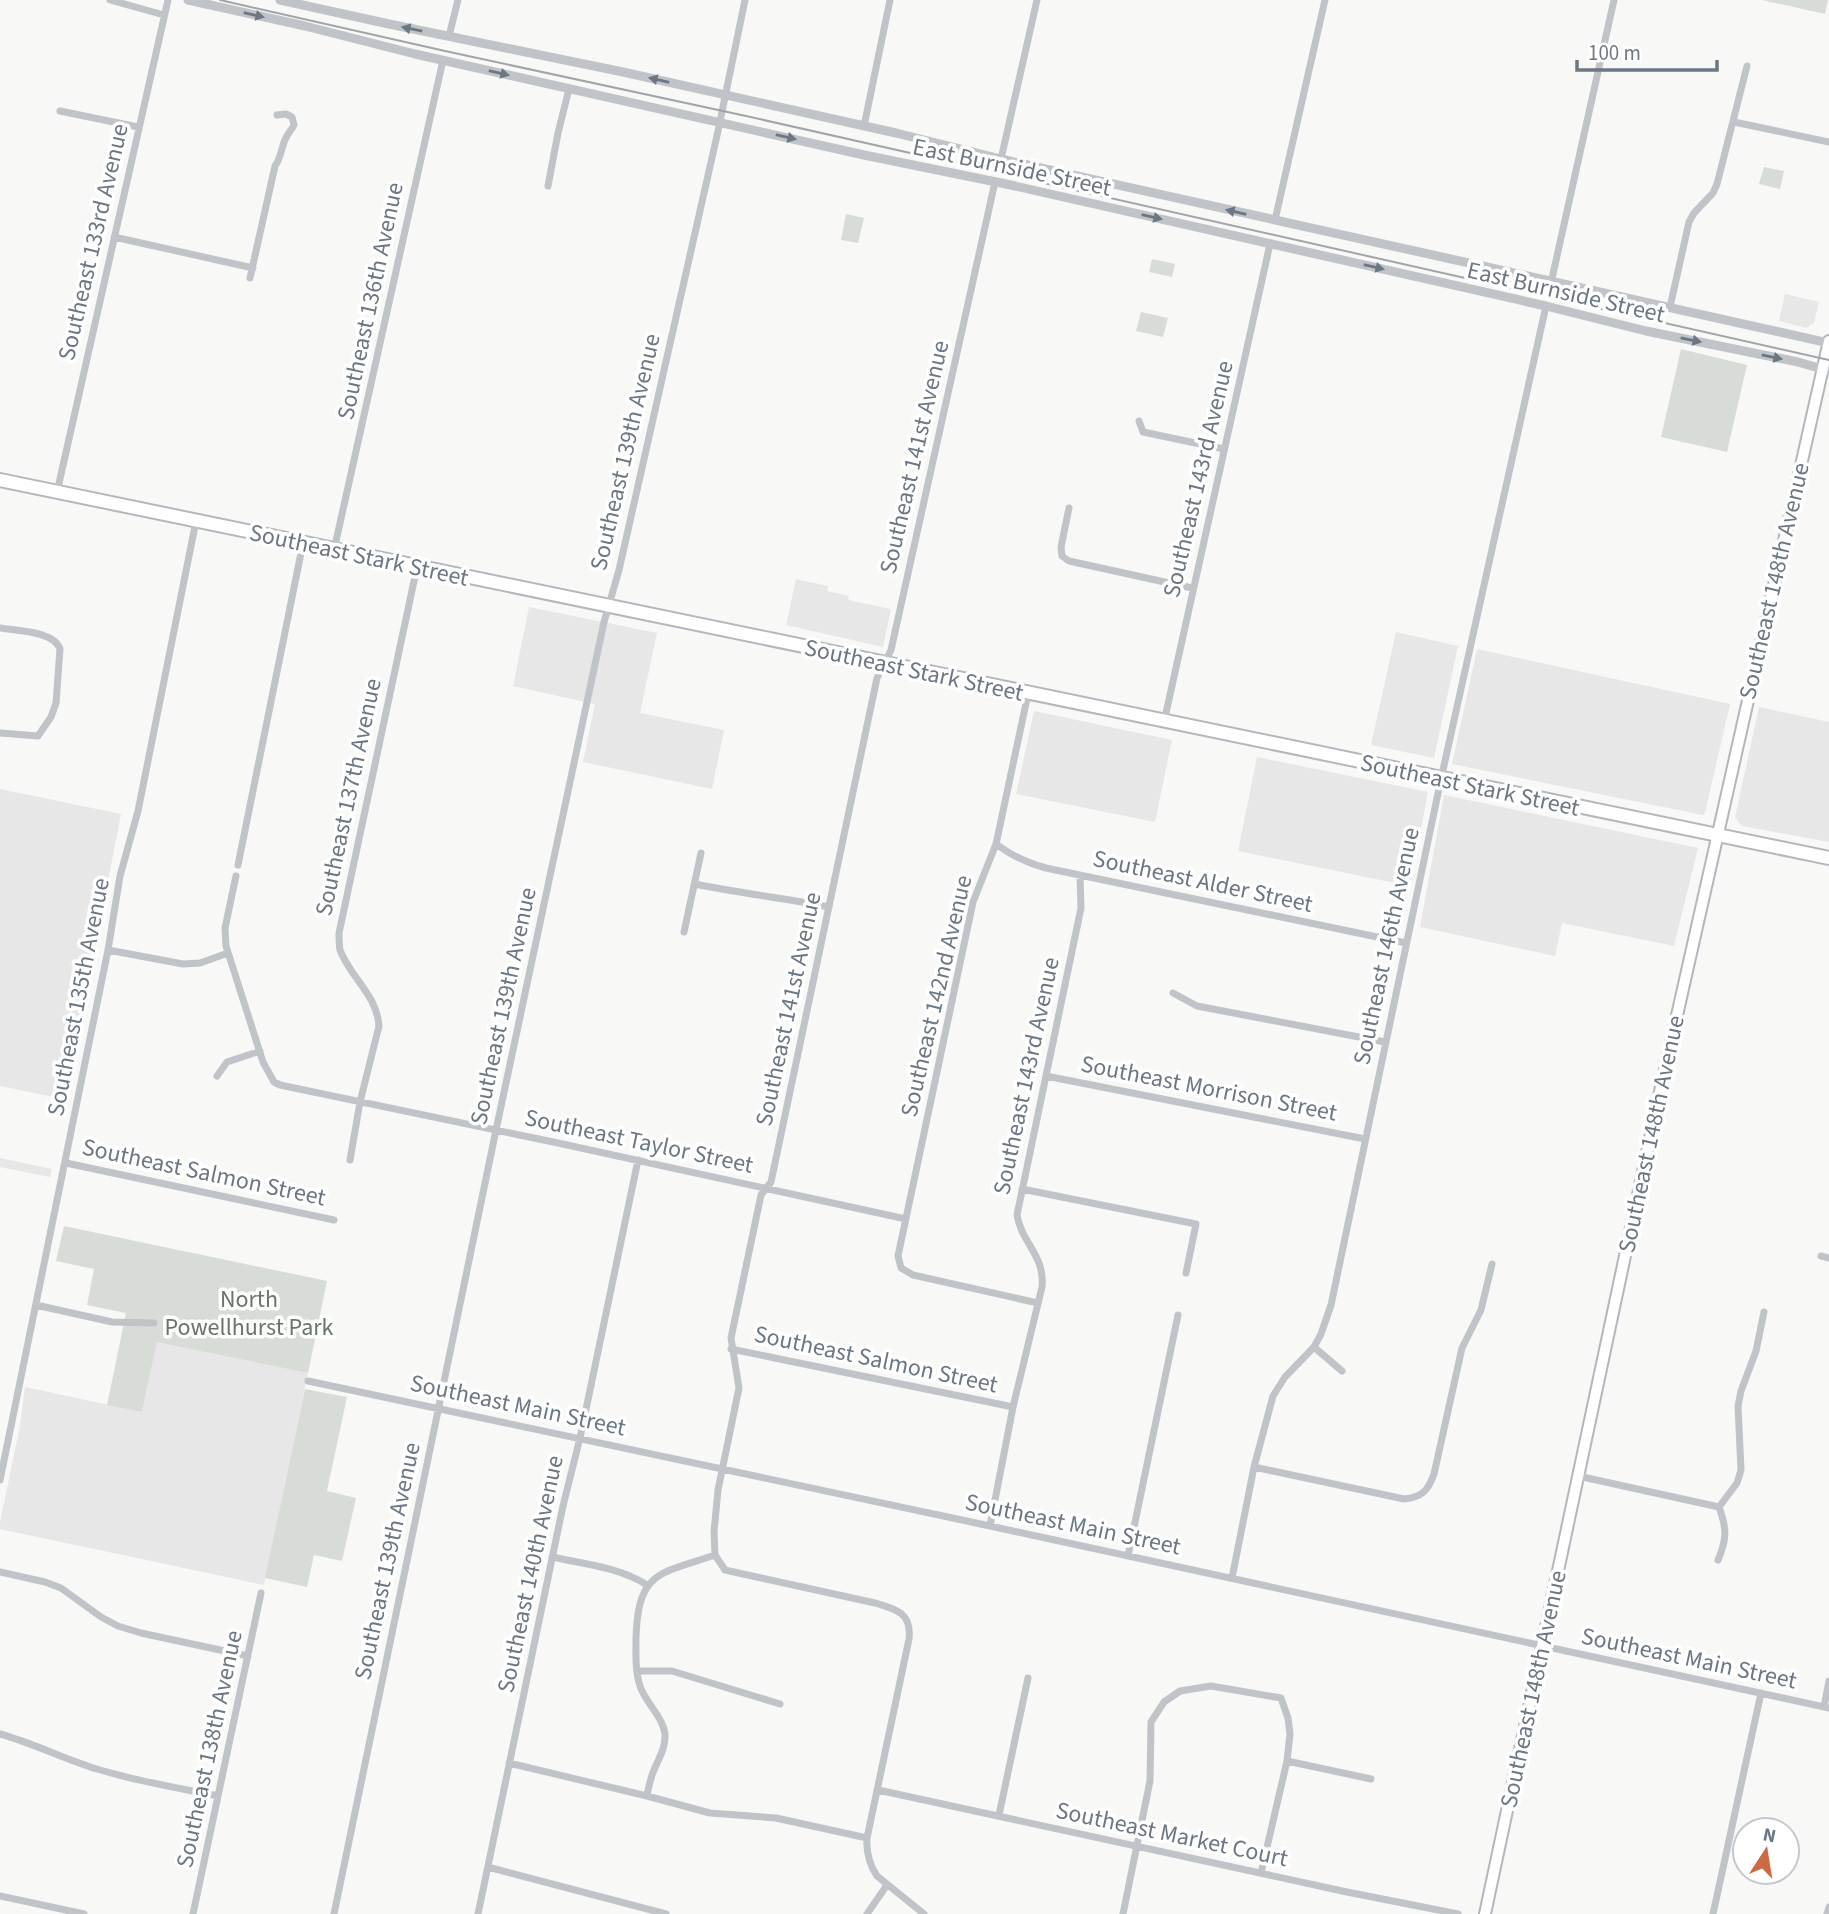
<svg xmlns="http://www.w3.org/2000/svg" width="1829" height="1914" font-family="'Source Sans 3',sans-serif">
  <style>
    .built { fill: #e6e7e6 }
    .green { fill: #d8dcd6 }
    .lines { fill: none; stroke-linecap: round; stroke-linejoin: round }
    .secondary-casing { stroke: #b3b7bb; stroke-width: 14 }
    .primary-casing { stroke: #b4b7bb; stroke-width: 16 }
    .minor { stroke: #c0c3c7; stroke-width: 7 }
    .tertiary { stroke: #c0c3c7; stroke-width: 9 }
    .secondary { stroke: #fff; stroke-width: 10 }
    .primary { stroke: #fff; stroke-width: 12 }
    .tram { stroke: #a0a5ab; stroke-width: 2 }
    .oneway { fill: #6b7783 }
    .labels { text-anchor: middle; stroke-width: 7; stroke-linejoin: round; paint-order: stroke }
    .street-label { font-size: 24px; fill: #6b7783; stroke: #fff }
    .park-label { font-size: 24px; fill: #677665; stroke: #fff }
  </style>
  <rect width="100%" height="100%" fill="#f8f8f6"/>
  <path class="built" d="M 1785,294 L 1819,302 L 1814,323 L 1806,328 L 1779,321 Z
    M 796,579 L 828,586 L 827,591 L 849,596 L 848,600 L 891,609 L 883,647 L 786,625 Z
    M 529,607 L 657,633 L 640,713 L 724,730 L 712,789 L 583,762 L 595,704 L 513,686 Z
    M 1396,632 L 1458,646 L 1434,758 L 1371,745 Z
    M 1477,649 L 1730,704 L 1705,813 L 1703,815 L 1452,764 Z
    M 1759,707 L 1829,722 L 1829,842 L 1742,826 L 1735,817 Z
    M 1034,711 L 1172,740 L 1155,822 L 1016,794 Z
    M 1257,757 L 1428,792 L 1410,886 L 1238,851 Z
    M 0,789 L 121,814 L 79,1031 L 63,1099 L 0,1086 Z
    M 1444,795 L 1698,848 L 1674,946 L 1562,923 L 1555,956 L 1420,927 Z
    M 0,1158 L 52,1169 L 50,1177 L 0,1167 Z
    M 157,1341 L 308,1373 L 264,1585 L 0,1529 L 0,1522 L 20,1426 L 25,1387 L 142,1412 Z"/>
  <path class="green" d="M 1762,0 L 1828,0 L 1825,14 Z
    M 1764,167 L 1784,171 L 1780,189 L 1759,184 Z
    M 846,214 L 864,218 L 858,243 L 841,240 Z
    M 1152,259 L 1175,264 L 1172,277 L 1149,272 Z
    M 1141,312 L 1168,318 L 1163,337 L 1136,331 Z
    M 1681,349 L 1747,365 L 1727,452 L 1661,437 Z
    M 64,1226 L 327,1281 L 308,1373 L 157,1342 L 142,1412 L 107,1405 L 126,1313 L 87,1305 L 94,1269 L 56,1261 Z
    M 305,1389 L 347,1397 L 327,1491 L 356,1498 L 342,1561 L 314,1555 L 307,1587 L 265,1578 Z"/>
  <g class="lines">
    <g class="secondary-casing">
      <path id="secondary" d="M 1485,1914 L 1662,1082 L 1829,341"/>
    </g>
    <g class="primary-casing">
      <path id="primary" d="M 0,480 L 1829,858"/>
    </g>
    <path class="minor" d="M 110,0 L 164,15
      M 449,36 L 458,0
      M 60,111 L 138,127
      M 1734,122 L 1829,142
      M 864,126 L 890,0
      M 1001,159 L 1037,0
      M 548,186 L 558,133 L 569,89
      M 1275,220 L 1325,0
      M 114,237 L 253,268
      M 250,278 L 275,166 C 282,157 281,145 287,136 C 289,132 292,129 294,125 L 292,117 L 286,114 L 277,115
      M 1551,283 L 1614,0
      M 1670,307 L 1689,222 L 1694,213 L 1713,193 L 1717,184 L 1747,66
      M 1139,421 L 1143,432 L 1224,449
      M 57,492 L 168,0
      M 1069,508 L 1061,547 L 1062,556 L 1069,561 L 1192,588
      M 334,550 L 443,60
      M 0,628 C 17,631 54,631 60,649 L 56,703 L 51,717 L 38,736 L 0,733
      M 1028,694 L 996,844 L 973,902 L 898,1256 L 901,1268 L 913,1275 L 1038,1303
      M 1164,722 L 1270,244
      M 996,844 C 1012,856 1027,863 1046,868 L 1406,943
      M 238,865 L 303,543
      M 236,876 L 225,928 L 226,946 L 263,1062 L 274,1082 L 280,1085 L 558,1143 L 906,1219
      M 695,884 C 739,893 784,898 829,907
      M 684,932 L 701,853
      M 108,950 L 183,964 L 200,963 L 228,953
      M 1173,993 L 1197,1006 L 1385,1042
      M 217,1076 L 227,1062 L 260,1051
      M 1046,1076 L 1365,1139
      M 350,1160 L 360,1102 L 379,1026 C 377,995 350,977 340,950 C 339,945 339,938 339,933 L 417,567
      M 66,1163 L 334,1220
      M 1022,1189 L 1196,1224 L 1186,1273
      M 1821,1256 L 1829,1258
      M 36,1305 L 112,1322 L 154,1323
      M 1314,1347 L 1342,1371
      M 731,1349 L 1013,1407
      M 308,1381 L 990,1526 L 1829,1708
      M 1254,1467 L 1404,1499 C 1422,1497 1428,1491 1434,1474 L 1462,1348 L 1481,1310 L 1492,1264
      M 1578,1476 L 1719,1507
      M 0,1480 L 108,950 L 120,876 L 138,811 L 196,521
      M 1719,1507 L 1737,1483 L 1741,1470 L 1738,1406 L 1741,1391 L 1756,1351 L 1764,1312
      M 990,1526 L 1013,1407 L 1042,1287 C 1045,1255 1022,1244 1017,1215 L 1081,908 L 1080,875
      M 1128,1556 L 1178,1315
      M 552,1557 C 584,1564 619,1567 647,1585
      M 1718,1560 C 1727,1539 1727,1529 1719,1507
      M 0,1572 L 45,1582 L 61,1588 L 101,1617 L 118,1626 L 141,1633 L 248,1656
      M 1232,1578 L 1254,1467 L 1273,1396 L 1285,1377 L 1314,1347 L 1321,1334 L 1331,1305 L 1441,779 L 1546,306
      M 637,1671 L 672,1671 L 780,1704
      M 1824,1707 L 1829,1681
      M 0,1734 C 33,1743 64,1759 97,1769 C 136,1781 178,1788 218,1796
      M 1287,1761 L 1371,1779
      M 509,1763 L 647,1796 L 710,1813 L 776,1818 L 867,1838
      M 878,1790 L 1347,1892 L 1458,1914
      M 647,1796 C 648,1789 650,1782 652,1775 C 657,1761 666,1749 665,1734 C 663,1717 645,1702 640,1686 C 635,1671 636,1654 636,1638 C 638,1571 659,1574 715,1555
      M 999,1815 L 1028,1678
      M 488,1867 L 666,1914
      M 0,1896 L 84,1914
      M 193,1914 L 261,1593
      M 334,1914 L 496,1130 L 604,622 L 619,570 L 718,131 L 745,0
      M 478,1914 L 563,1506 L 580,1438 L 638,1160
      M 867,1914 L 887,1885
      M 924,1914 L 877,1876 C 869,1864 866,1853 867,1838 L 909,1639 C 912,1613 896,1609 875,1603 L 725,1570 L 715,1555 L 714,1532 L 718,1490 L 739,1388 L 731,1338 L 761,1195 L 771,1182 L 877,678 L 891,650 L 995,182
      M 1123,1914 L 1150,1781 L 1151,1722 L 1164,1702 L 1180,1691 L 1211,1686 L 1281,1698 L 1288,1718 L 1290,1734 L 1287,1761 L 1261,1873
      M 1713,1914 L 1761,1693
      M 1827,1914 L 1829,1907"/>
    <path class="tertiary" d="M 188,0 L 305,26 L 415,54 L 864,155 L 1006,184 L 1546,306 L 1646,331 L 1798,362 L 1829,371
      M 280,0 L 389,24 L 623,72 L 896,133 L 1001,159 L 1829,343"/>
    <use href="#secondary" class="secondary"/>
    <use href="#primary" class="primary"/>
    <path class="tram" d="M 220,0 L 445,51 L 746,116 L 1829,360"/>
  </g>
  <defs><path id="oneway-solid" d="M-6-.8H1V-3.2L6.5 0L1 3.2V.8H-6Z" transform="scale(1.75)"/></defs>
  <g class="oneway">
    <use href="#oneway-solid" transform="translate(254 15) rotate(13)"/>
    <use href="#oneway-solid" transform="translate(412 29) rotate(-169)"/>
    <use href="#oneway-solid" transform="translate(499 73) rotate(13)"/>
    <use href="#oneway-solid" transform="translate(659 80) rotate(-167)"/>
    <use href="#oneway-solid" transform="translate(786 137) rotate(13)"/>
    <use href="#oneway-solid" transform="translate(1236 212) rotate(-167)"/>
    <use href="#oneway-solid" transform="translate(1152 217) rotate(13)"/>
    <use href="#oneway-solid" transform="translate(1374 267) rotate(13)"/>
    <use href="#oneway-solid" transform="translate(1691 340) rotate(11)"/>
    <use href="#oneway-solid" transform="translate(1772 357) rotate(12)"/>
  </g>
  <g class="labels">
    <g class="street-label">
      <text transform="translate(1012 167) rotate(12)" y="8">East Burnside Street</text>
      <text transform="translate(93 242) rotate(-77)" y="8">Southeast 133rd Avenue</text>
      <text transform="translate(1566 292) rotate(13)" y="8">East Burnside Street</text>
      <text transform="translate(370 301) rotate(-78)" y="8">Southeast 136th Avenue</text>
      <text transform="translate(625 452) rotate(-77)" y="8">Southeast 139th Avenue</text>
      <text transform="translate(914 457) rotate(-77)" y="8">Southeast 141st Avenue</text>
      <text transform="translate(1198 479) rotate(-77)" y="8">Southeast 143rd Avenue</text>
      <text transform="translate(359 555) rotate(12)" y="8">Southeast Stark Street</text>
      <text transform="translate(1774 581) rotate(-77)" y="8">Southeast 148th Avenue</text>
      <text transform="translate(914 670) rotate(12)" y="8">Southeast Stark Street</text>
      <text transform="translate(1470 785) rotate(12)" y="8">Southeast Stark Street</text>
      <text transform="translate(348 797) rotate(-78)" y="8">Southeast 137th Avenue</text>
      <text transform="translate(1203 881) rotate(12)" y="8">Southeast Alder Street</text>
      <text transform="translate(1386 946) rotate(-78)" y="8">Southeast 146th Avenue</text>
      <text transform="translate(936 996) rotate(-77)" y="8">Southeast 142nd Avenue</text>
      <text transform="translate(78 997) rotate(-79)" y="8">Southeast 135th Avenue</text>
      <text transform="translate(503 1006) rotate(-78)" y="8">Southeast 139th Avenue</text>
      <text transform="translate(788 1009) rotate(-78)" y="8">Southeast 141st Avenue</text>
      <text transform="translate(1026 1076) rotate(-78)" y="8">Southeast 143rd Avenue</text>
      <text transform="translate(1209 1088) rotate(11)" y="8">Southeast Morrison Street</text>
      <text transform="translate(1651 1134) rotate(-78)" y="8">Southeast 148th Avenue</text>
      <text transform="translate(639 1141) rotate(12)" y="8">Southeast Taylor Street</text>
      <text transform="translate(204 1172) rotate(12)" y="8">Southeast Salmon Street</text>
      <text transform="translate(876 1359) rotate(12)" y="8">Southeast Salmon Street</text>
      <text transform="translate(518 1405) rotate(12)" y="8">Southeast Main Street</text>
      <text transform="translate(1073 1524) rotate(12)" y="8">Southeast Main Street</text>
      <text transform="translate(387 1561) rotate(-78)" y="8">Southeast 139th Avenue</text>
      <text transform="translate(530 1574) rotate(-78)" y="8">Southeast 140th Avenue</text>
      <text transform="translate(1689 1658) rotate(12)" y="8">Southeast Main Street</text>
      <text transform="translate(1533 1689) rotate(-78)" y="8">Southeast 148th Avenue</text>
      <text transform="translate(209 1749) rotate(-78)" y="8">Southeast 138th Avenue</text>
      <text transform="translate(1172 1834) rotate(12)" y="8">Southeast Market Court</text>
    </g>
    <g class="park-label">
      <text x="249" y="1307">North<tspan x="249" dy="28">Powellhurst Park</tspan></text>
    </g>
  </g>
  <g transform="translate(1766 1851) rotate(12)"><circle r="33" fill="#ffffff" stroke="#c4c9cd" stroke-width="2"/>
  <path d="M0-5L12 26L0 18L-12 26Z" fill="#cc6a41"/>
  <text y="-10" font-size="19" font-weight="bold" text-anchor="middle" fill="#6b7783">N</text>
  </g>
  <path d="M1577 60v10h140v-10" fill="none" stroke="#6b7783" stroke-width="3.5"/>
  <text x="1588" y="60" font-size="21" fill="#6b7783" stroke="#ffffff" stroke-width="5" paint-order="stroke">100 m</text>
</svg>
